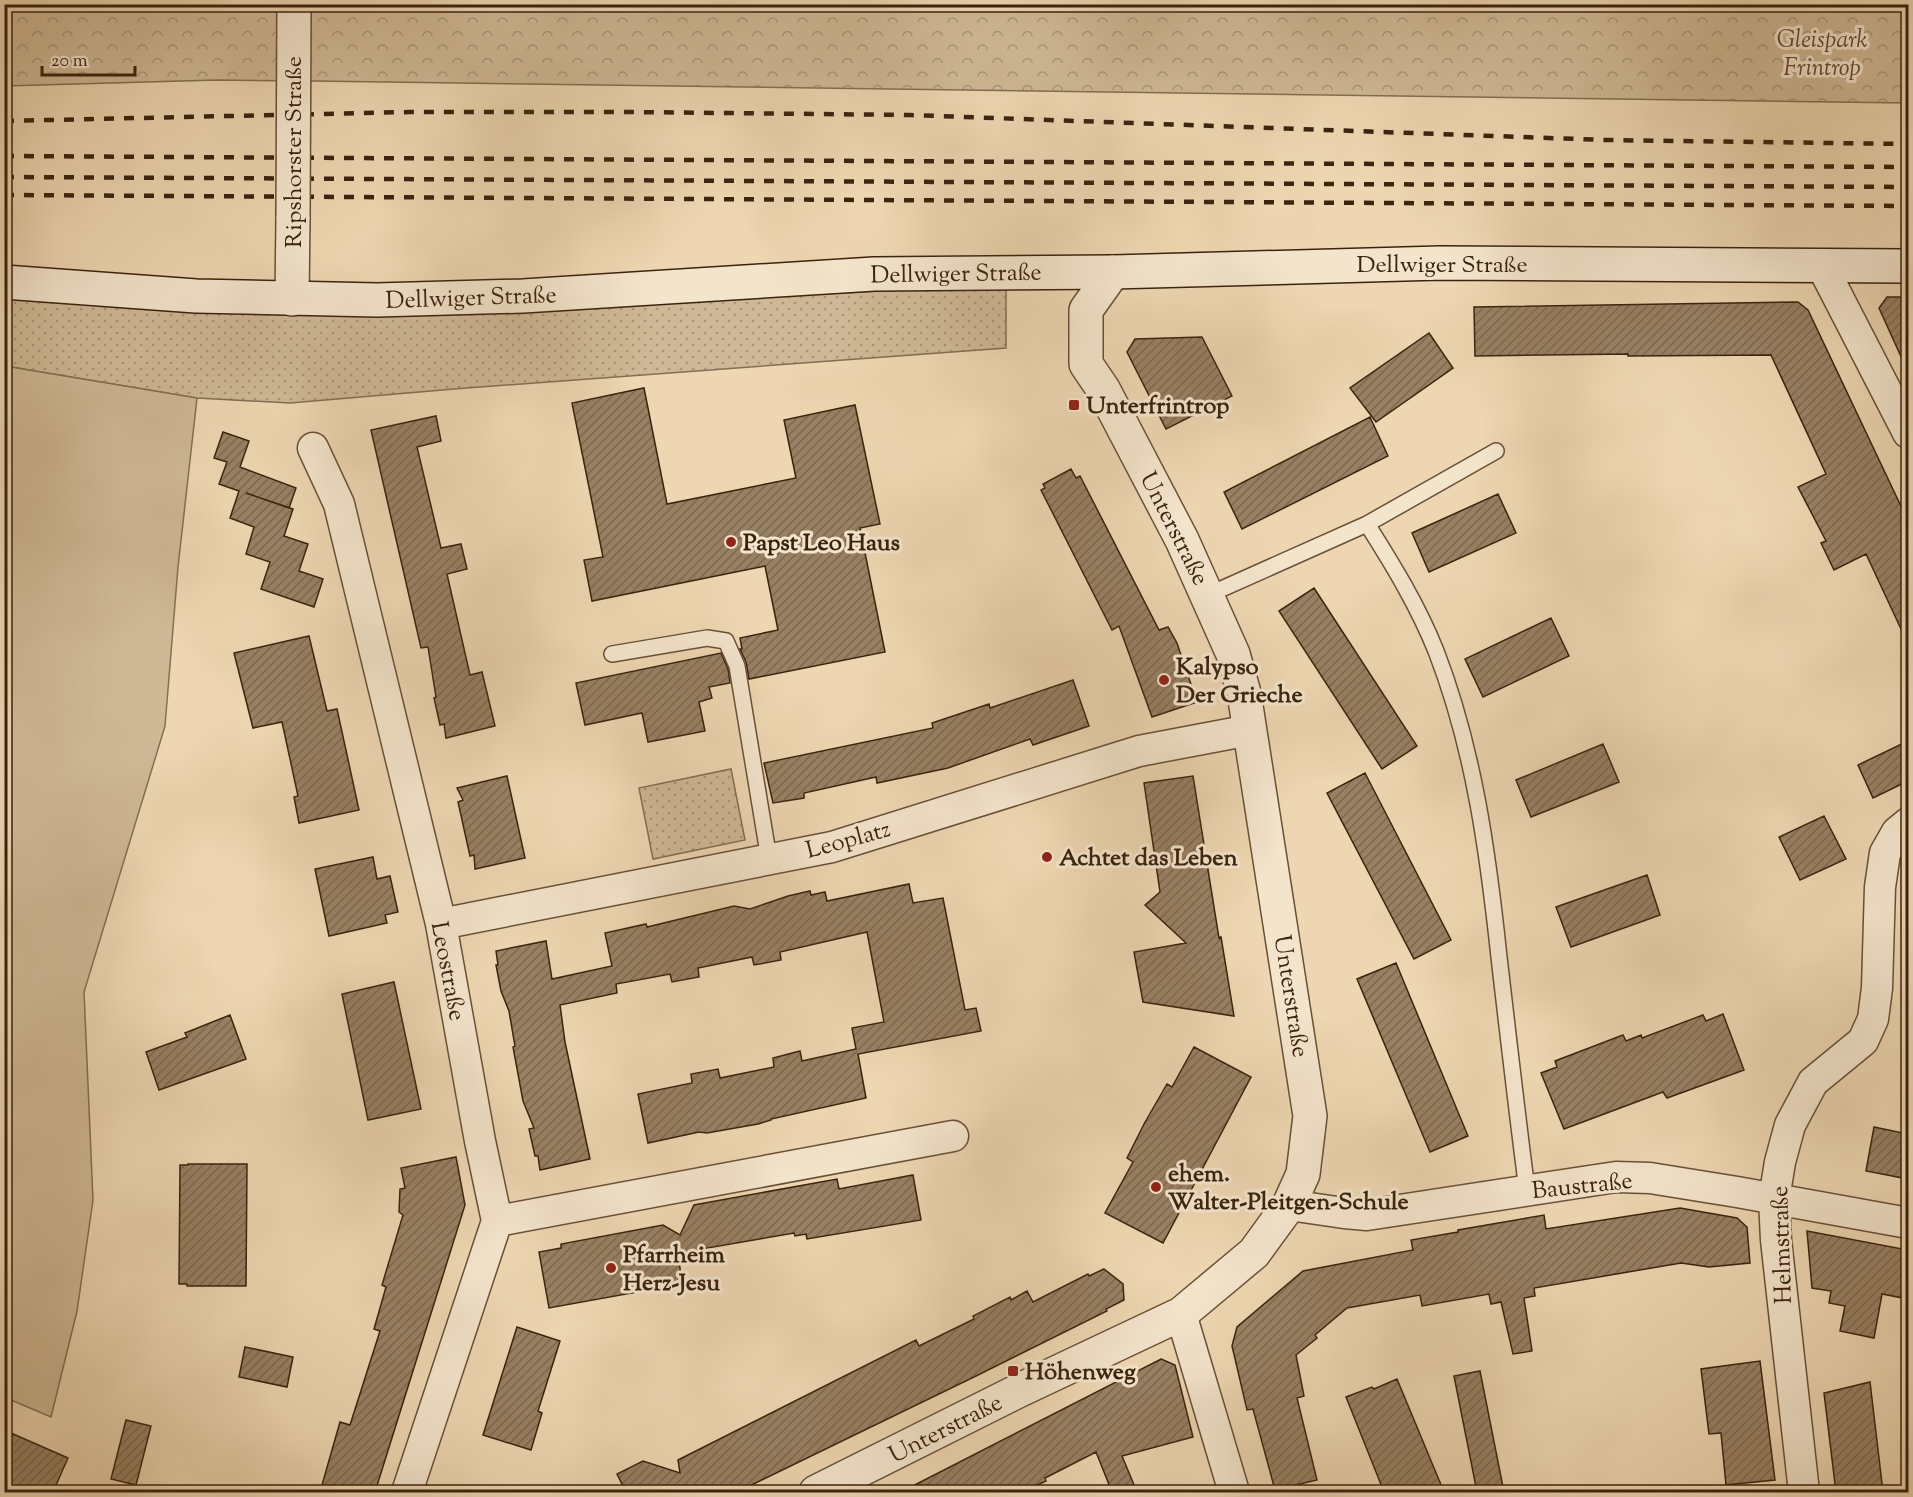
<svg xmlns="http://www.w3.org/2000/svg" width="1913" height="1497" font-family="'Sorts Mill Goudy',serif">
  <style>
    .grass { fill: url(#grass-dots); stroke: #856e52; stroke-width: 1.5 }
    .forest { fill: url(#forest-crowns); stroke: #856e52; stroke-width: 1.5 }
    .garden { fill: #cfb895; stroke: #856e52; stroke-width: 1.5 }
    .building { fill: url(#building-hatch); stroke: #3b230e; stroke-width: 1.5 }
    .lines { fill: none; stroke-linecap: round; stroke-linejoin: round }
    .service-casing { stroke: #685037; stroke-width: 18 }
    .minor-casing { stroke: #685037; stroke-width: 33 }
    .tertiary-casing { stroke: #685037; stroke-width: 36 }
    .secondary-casing { stroke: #3b230e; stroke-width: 36 }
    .service { stroke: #f3e4cc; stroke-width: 15 }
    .minor { stroke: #f3e4cc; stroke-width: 30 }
    .tertiary { stroke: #f3e4cc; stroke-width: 33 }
    .secondary { stroke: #f3e4cc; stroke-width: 33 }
    .rail { stroke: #3b230e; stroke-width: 4.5; stroke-dasharray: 10 10; stroke-linecap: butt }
    .tertiary-bridge-casing { stroke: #685037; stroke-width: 36; stroke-linecap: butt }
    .tertiary-bridge { stroke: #f3e4cc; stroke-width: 33 }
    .poi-dot { fill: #8f2418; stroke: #f3e4cc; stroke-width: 2 }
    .labels { text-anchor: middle; stroke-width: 6; stroke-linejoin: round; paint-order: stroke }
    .park-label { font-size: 24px; font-style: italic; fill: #604830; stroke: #f3e4cc }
    .street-label { font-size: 24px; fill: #3b230e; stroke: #f3e4cc }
    .poi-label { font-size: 24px; font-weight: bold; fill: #3b230e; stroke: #f3e4cc; text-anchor: start }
  </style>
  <defs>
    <pattern id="grass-dots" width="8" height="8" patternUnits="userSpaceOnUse" patternTransform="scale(1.5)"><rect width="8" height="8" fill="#cfb895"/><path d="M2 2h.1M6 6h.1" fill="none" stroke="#a99578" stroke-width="1.8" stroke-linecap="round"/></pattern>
    <pattern id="forest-crowns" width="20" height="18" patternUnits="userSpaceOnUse" patternTransform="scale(1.5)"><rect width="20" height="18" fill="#cfb895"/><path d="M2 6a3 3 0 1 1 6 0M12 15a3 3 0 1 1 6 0" fill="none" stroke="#a99578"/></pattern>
    <pattern id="building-hatch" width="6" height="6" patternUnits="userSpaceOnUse" patternTransform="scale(1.5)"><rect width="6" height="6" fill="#988063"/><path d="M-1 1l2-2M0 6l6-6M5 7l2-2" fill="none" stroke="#7d6850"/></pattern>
  </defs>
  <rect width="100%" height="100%" fill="#edd6b1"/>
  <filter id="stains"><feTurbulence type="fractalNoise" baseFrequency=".00333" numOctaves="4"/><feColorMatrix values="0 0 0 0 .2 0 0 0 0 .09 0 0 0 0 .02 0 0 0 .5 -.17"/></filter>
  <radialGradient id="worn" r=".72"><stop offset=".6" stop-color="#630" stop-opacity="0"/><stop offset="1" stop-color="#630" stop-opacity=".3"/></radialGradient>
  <path class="grass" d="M 1006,285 L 1006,348 L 466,388 L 290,403 L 197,398 L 5,366 L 4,291 L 443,312 Z
    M 731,769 L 745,840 L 653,859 L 639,788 Z"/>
  <path class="forest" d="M 4,5 L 1908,5 L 1908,103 L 315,81 L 217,80 L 5,86 Z"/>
  <path class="garden" d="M 5,366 L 197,398 L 178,567 L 165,726 L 84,992 L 93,1200 L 77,1311 L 51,1417 L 4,1397 Z"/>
  <path class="building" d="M 1887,297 L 1908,297 L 1908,372 L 1879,308 Z
    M 1798,302 L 1808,310 L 1908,521 L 1908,644 L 1866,554 L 1834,570 L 1821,543 L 1826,541 L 1798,487 L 1826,474 L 1771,355 L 1628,356 L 1628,354 L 1475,356 L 1474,307 Z
    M 1429,333 L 1453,368 L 1376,422 L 1350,388 Z
    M 1202,337 L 1232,396 L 1166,429 L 1127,352 L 1135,339 Z
    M 644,388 L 667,504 L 796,478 L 784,420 L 855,405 L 880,524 L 860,528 L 885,652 L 749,679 L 746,662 L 740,649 L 742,649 L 740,638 L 778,630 L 765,566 L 592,601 L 584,560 L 603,557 L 572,403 Z
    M 436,416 L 441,441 L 417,447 L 441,548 L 461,544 L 467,569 L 447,574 L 470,675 L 482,672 L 495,726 L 446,738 L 444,724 L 440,725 L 434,698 L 436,697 L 428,647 L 421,648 L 371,430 Z
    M 1370,417 L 1388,456 L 1242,529 L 1224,492 Z
    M 223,432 L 249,441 L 240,467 L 296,488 L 289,508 L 246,493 L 293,509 L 284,536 L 308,544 L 299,571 L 323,579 L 314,607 L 261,589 L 270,562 L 246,554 L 254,527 L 230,518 L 239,491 L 219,484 L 227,462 L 214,458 Z
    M 1071,469 L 1076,478 L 1080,476 L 1159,630 L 1168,627 L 1177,643 L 1197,702 L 1152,717 L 1119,626 L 1112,630 L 1041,490 L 1045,488 L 1043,484 Z
    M 1498,494 L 1516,533 L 1429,572 L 1412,533 Z
    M 1314,588 L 1417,746 L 1382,769 L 1279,611 Z
    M 1551,618 L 1569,656 L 1483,697 L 1465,659 Z
    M 309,636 L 327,711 L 337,709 L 359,810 L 299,823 L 294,797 L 298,796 L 282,722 L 253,728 L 234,653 Z
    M 721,653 L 728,669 L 730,683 L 709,687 L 712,698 L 699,702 L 705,731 L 648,742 L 642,713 L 585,725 L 576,683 Z
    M 1073,680 L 1089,726 L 1033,745 L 1030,739 L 948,768 L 877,783 L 876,777 L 804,793 L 804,798 L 773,803 L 764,763 L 933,728 L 932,723 L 989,704 L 990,708 Z
    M 1908,741 L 1908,781 L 1873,798 L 1858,765 Z
    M 1603,744 L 1619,782 L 1531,817 L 1516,780 Z
    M 1365,773 L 1451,940 L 1414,959 L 1327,793 Z
    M 507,776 L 525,858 L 475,869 L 474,855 L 470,856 L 458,802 L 463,800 L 457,788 Z
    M 1193,776 L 1219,938 L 1221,937 L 1234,1016 L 1143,1002 L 1134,952 L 1186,943 L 1145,905 L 1160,892 L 1144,783 Z
    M 1824,816 L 1846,859 L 1800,880 L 1779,837 Z
    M 373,857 L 377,879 L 390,876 L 398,912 L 385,915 L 387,923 L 329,936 L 315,869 Z
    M 1647,875 L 1660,915 L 1571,947 L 1556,907 Z
    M 909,884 L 913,903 L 943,898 L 965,1010 L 976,1008 L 981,1031 L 858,1054 L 866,1098 L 771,1119 L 771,1120 L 758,1124 L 707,1133 L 699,1132 L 648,1143 L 638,1094 L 692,1083 L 691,1074 L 718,1069 L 720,1078 L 774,1067 L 773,1058 L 800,1051 L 802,1061 L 856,1049 L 852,1028 L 884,1022 L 867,932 L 780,952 L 781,960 L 754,965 L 752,957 L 698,968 L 699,977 L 672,982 L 670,974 L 616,984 L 617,993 L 560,1005 L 565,1042 L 590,1159 L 540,1170 L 538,1156 L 535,1156 L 529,1129 L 534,1128 L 523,1101 L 513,1047 L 515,1046 L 509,1011 L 501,991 L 496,965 L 498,965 L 496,951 L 546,941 L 552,979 L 612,966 L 605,933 L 646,924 L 647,927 L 734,906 L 750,909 L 788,896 L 810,891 L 811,895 L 825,892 L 827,901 Z
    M 1396,963 L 1468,1136 L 1430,1152 L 1357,979 Z
    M 394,982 L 421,1109 L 368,1120 L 342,994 Z
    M 1723,1014 L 1744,1070 L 1667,1098 L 1663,1092 L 1564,1129 L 1541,1073 L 1557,1067 L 1555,1061 L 1623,1035 L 1626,1041 L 1641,1035 L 1642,1038 L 1703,1015 L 1706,1021 Z
    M 230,1015 L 246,1059 L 159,1090 L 146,1052 L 187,1037 L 185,1033 Z
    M 1194,1047 L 1251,1077 L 1163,1243 L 1105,1213 L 1133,1162 L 1127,1158 L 1144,1124 L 1167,1084 L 1172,1087 Z
    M 1874,1127 L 1908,1134 L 1908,1179 L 1866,1171 Z
    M 456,1157 L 465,1205 L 375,1492 L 320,1492 L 340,1422 L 350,1425 L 380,1331 L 374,1329 L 386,1287 L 382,1285 L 403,1215 L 399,1212 L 400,1189 L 405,1188 L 401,1168 Z
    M 188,1164 L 247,1164 L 246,1286 L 187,1286 L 187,1284 L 179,1284 L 180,1165 L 188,1165 Z
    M 913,1175 L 921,1220 L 807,1239 L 806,1234 L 795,1236 L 794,1233 L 678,1253 L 682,1284 L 549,1308 L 539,1252 L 561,1248 L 561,1244 L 663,1225 L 680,1235 L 694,1205 L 837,1179 L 839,1189 Z
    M 1680,1208 L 1737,1218 L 1747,1227 L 1750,1263 L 1709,1267 L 1681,1263 L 1534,1288 L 1535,1296 L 1524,1298 L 1532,1351 L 1513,1354 L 1501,1302 L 1491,1304 L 1489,1294 L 1422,1306 L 1420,1295 L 1347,1308 L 1315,1335 L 1317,1338 L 1296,1355 L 1304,1396 L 1297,1398 L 1317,1480 L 1275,1490 L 1253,1409 L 1247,1410 L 1232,1346 L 1237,1327 L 1303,1271 L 1413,1250 L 1411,1240 L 1458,1232 L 1458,1230 L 1544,1215 L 1546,1229 Z
    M 1807,1231 L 1908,1250 L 1908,1299 L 1882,1294 L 1874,1338 L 1840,1331 L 1845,1306 L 1829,1303 L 1831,1291 L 1812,1288 Z
    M 1104,1269 L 1123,1284 L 1124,1300 L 1106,1309 L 1107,1311 L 976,1376 L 737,1492 L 626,1492 L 617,1474 L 643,1461 L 680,1473 L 678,1460 L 916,1340 L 919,1346 L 974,1319 L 973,1316 L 1010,1297 L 1011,1300 L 1027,1291 L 1033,1302 L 1088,1274 L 1089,1276 Z
    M 517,1327 L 560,1341 L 538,1411 L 542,1413 L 531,1450 L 483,1435 Z
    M 245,1347 L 293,1357 L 287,1387 L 239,1377 Z
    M 1161,1359 L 1175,1365 L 1193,1437 L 1122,1456 L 1137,1492 L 1112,1492 L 1096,1452 L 1045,1478 L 1046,1481 L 1022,1492 L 901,1492 Z
    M 1760,1361 L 1775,1480 L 1726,1485 L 1721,1433 L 1709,1434 L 1701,1369 Z
    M 1480,1371 L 1504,1492 L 1477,1492 L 1454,1376 Z
    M 1397,1379 L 1444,1492 L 1384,1492 L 1346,1397 L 1372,1387 L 1374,1389 Z
    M 1870,1382 L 1883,1492 L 1836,1492 L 1824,1393 Z
    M 126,1420 L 151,1426 L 136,1485 L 111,1479 Z
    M 4,1430 L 68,1458 L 53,1492 L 4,1492 Z"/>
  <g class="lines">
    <g class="service-casing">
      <path id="service" d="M 1367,524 C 1393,565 1418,606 1436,651 C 1474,749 1488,853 1499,957 C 1508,1035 1517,1113 1527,1190
        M 1208,595 L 1367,524 L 1496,451
        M 612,654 L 707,638 L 726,641 L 737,666 L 769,859"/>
    </g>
    <g class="minor-casing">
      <path id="minor" d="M 1822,266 L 1908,433
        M 313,448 L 339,504 L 441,924 L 480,1141 L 497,1221 L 407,1492
        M 441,924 L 832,847 L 1139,751 L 1250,730
        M 1289,1205 L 1344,1213 L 1367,1215 L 1616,1177 L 1650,1178 L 1737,1192 L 1908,1223
        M 497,1221 L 953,1136
        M 1181,1314 L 1234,1492
        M 1804,1492 L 1776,1240 L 1774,1199 L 1780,1162 L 1790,1125 L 1813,1082 L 1863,1041 L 1873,1019 L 1877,988 L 1880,887 L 1885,853 L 1897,832 L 1908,823"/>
    </g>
    <g class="tertiary-casing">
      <path id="tertiary" d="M 292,299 L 293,217
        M 816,1492 L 1022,1389 L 1181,1314 L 1254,1253 L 1289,1205 L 1303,1174 L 1310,1116 L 1244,693 L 1233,654 L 1182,540 L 1103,389 L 1086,364 L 1086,310 L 1113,272"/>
    </g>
    <g class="secondary-casing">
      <path id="secondary" d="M 4,282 L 196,296 L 377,300 L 523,296 L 874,274 L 1113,272 L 1440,263 L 1908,266"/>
    </g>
    <use href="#service" class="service"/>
    <use href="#minor" class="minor"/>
    <use href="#tertiary" class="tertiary"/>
    <use href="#secondary" class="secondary"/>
    <path class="rail" d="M 4,121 L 410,112 L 630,112 L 910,115 L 1605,140 L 1908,144
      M 4,156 L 1908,167
      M 4,177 L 1908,187
      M 4,195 L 1908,206"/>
    <g class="tertiary-bridge-casing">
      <path id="tertiary-bridge" d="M 293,217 L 294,4"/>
    </g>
    <use href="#tertiary-bridge" class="tertiary-bridge"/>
  </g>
  <g class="poi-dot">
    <rect x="1068" y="399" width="12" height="12" rx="3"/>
    <circle cx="731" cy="542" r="6"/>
    <circle cx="1164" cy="680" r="6"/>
    <circle cx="1047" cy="857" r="6"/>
    <circle cx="1156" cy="1187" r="6"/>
    <circle cx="611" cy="1268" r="6"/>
    <rect x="1007" y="1365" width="12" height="12" rx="3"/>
  </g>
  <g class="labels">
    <g class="park-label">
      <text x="1822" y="47">Gleispark<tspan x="1822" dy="28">Frintrop</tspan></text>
    </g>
    <g class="street-label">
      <text transform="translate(293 152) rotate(-90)" y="8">Ripshorster Straße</text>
      <text x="1442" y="272">Dellwiger Straße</text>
      <text transform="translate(956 273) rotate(-1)" y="8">Dellwiger Straße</text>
      <text transform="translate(471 297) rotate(-2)" y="8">Dellwiger Straße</text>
      <text transform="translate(1175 528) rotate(63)" y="8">Unterstraße</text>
      <text transform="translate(848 839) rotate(-15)" y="8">Leoplatz</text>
      <text transform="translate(449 971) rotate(79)" y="8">Leostraße</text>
      <text transform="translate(1292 996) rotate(81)" y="8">Unterstraße</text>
      <text transform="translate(1582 1185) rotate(-6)" y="8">Baustraße</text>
      <text transform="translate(1781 1245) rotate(-92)" y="8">Helmstraße</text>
      <text transform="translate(945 1428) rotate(-27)" y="8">Unterstraße</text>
    </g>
    <g class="poi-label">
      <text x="1086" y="413">Unterfrintrop</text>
      <text x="743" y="550">Papst Leo Haus</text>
      <text x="1176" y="674">Kalypso<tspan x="1176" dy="28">Der Grieche</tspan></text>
      <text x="1059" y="865">Achtet das Leben</text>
      <text x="1168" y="1181">ehem.<tspan x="1168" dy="28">Walter-Pleitgen-Schule</tspan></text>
      <text x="623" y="1262">Pfarrheim<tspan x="623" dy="28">Herz-Jesu</tspan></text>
      <text x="1025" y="1379">Höhenweg</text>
    </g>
  </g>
  <rect width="1913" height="1497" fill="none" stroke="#edd6b1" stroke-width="24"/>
  <rect x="6" y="6" width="1901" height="1485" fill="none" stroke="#3b230e" stroke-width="3"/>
  <rect x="12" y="12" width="1889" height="1473" fill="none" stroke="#3b230e" stroke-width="1.5"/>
  <path d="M42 66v9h93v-9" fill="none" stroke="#3b230e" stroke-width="3"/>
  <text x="51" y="66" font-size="18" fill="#3b230e" stroke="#f3e4cc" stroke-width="4.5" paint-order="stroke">20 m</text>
  <rect width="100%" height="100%" filter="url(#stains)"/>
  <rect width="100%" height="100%" fill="url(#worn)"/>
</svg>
